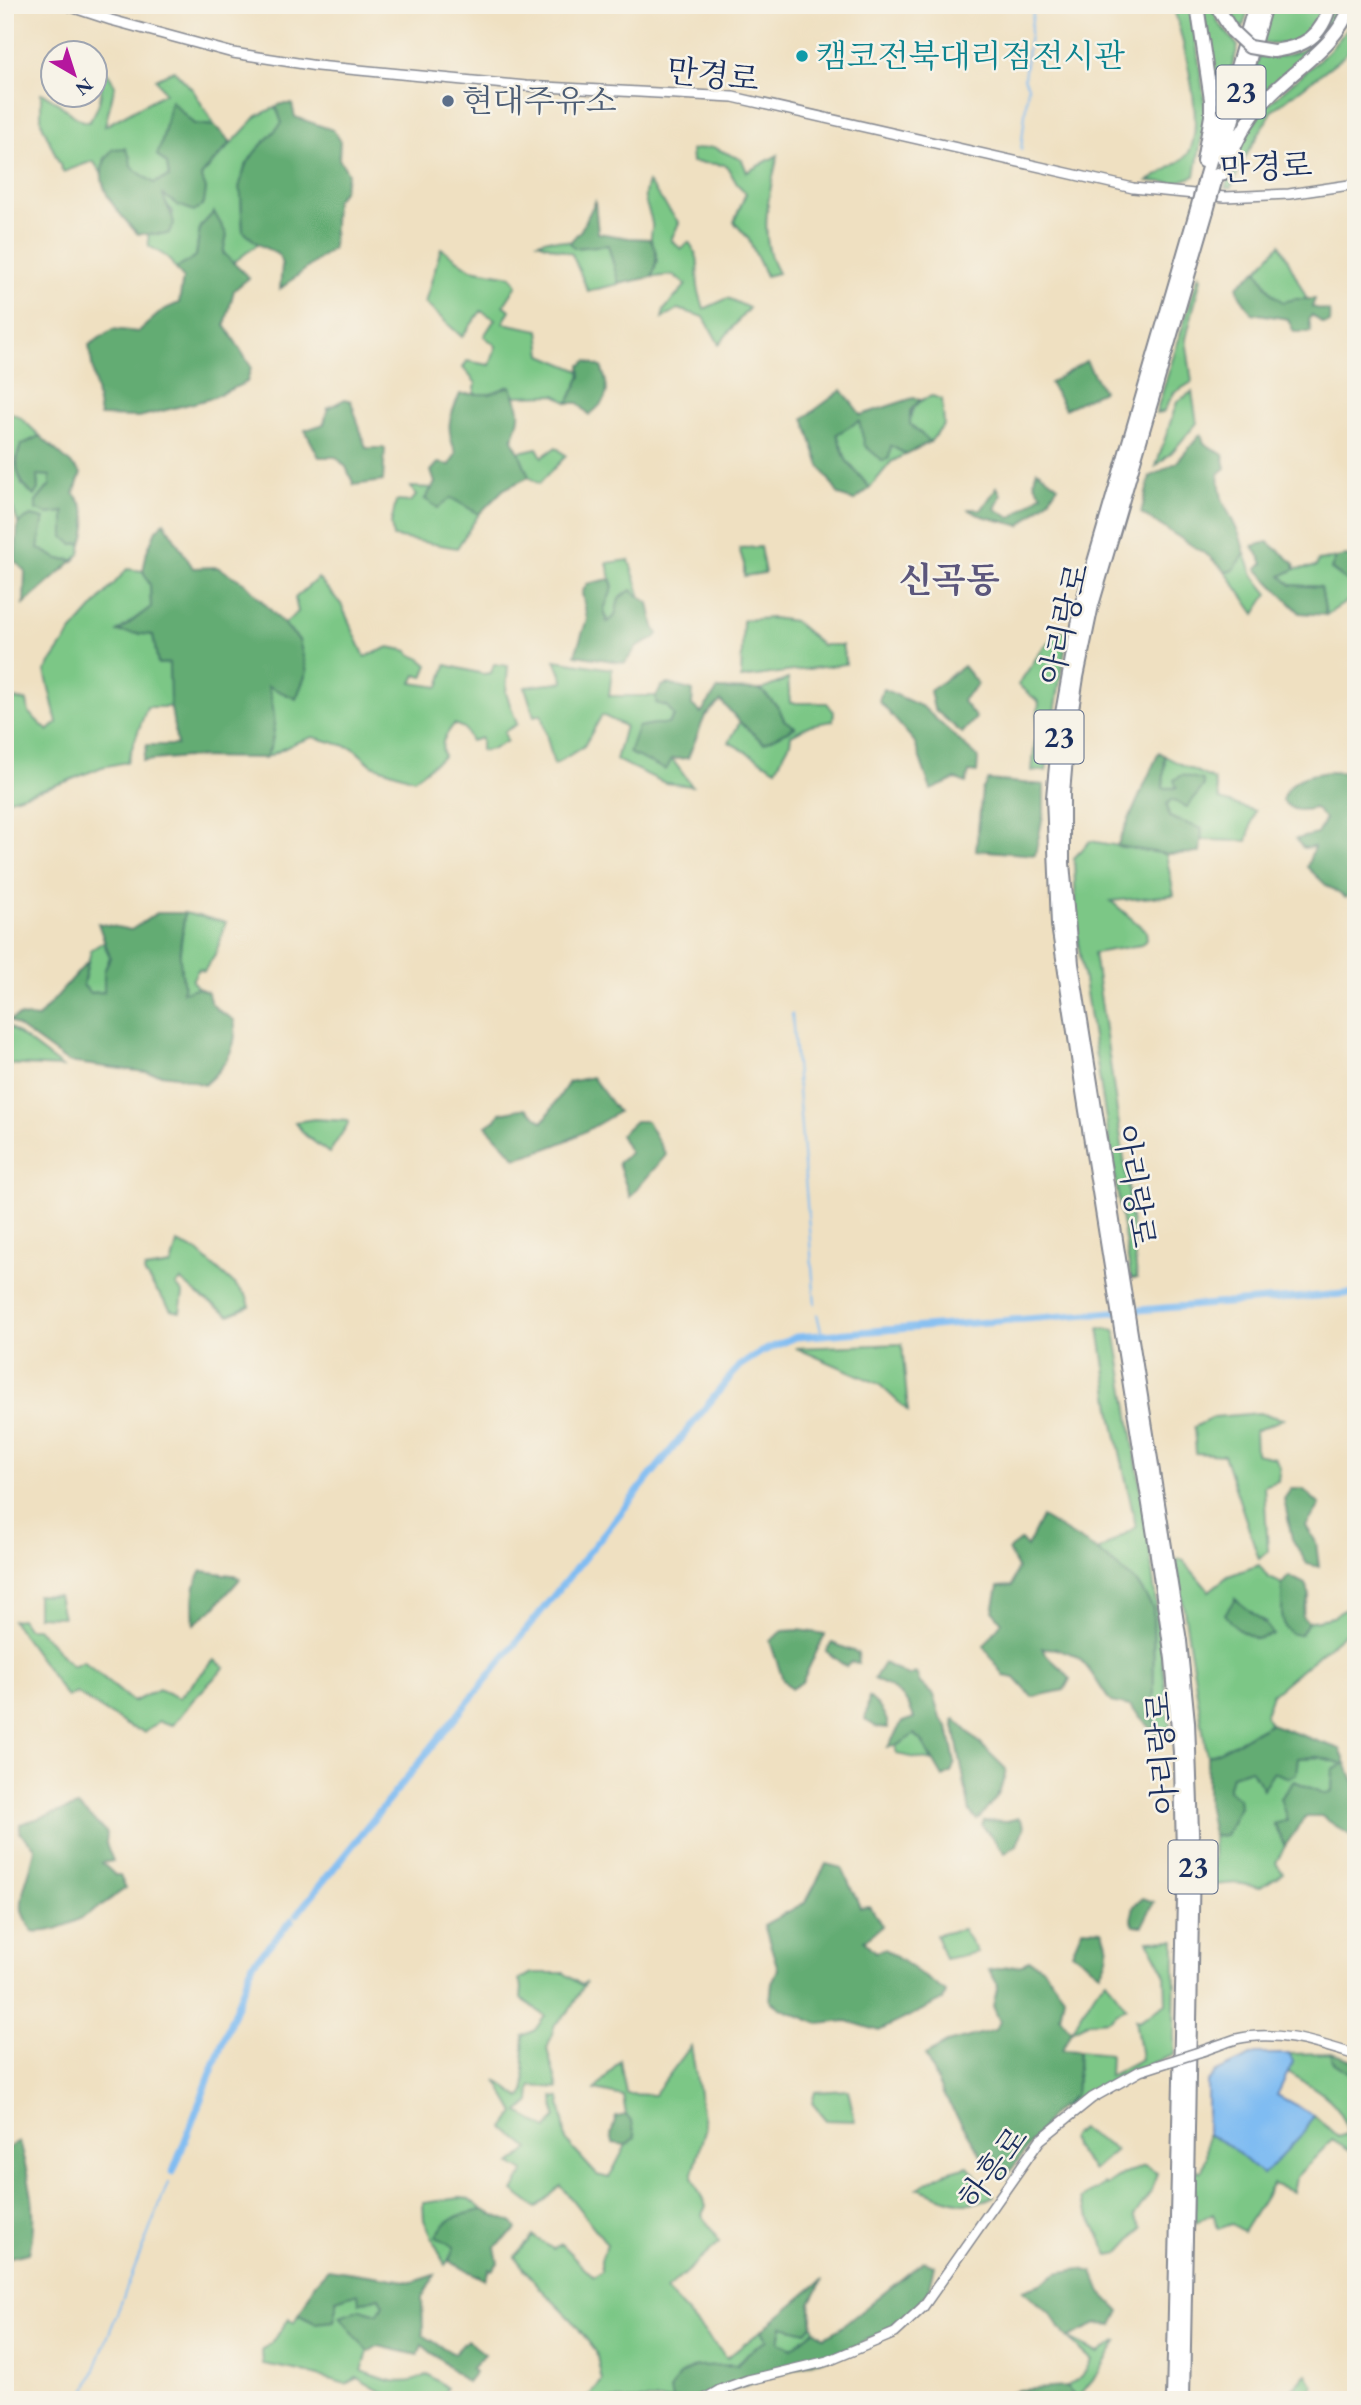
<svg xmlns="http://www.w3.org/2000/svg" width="1361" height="2405" font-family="'EB Garamond','Noto Serif KR',serif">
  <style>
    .green { fill: #7bc786; stroke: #4b7b72; stroke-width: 2; fill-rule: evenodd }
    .forest { fill: #64ac73; stroke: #406e68; stroke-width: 2 }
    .water { fill: #7fbcf2; stroke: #4d76a8; stroke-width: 2 }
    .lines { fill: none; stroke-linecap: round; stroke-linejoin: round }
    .stream { stroke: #7fbcf2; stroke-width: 2 }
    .canal { stroke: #7fbcf2; stroke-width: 7 }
    .tertiary-casing { stroke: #858890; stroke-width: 12 }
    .trunk-casing { stroke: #858890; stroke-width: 16 }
    .tertiary { stroke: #fff; stroke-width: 9 }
    .trunk { stroke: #fff; stroke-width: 12 }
    .tertiary-bridge-casing { stroke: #858890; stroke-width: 12; stroke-linecap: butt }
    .trunk-bridge-casing { stroke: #858890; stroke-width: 16; stroke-linecap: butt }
    .tertiary-bridge { stroke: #fff; stroke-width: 9 }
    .trunk-bridge { stroke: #fff; stroke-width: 12 }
    .culture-dot { fill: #0f9aa8; stroke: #f7f3e8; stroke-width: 2.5 }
    .service-dot { fill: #5c6f8a; stroke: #f7f3e8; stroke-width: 2.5 }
    .labels { text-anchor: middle; stroke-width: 5; stroke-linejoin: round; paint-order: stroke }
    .shield { fill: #f7f3e8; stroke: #5d6a87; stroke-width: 2 }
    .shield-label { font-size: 30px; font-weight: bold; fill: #1b2f5e }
    .culture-label { font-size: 32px; fill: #0d838f; stroke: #f7f3e8; text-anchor: start }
    .street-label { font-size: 32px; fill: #1b2f5e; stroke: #f7f3e8 }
    .service-label { font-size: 32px; fill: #4e5e75; stroke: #f7f3e8; text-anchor: start }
    .quarter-label { font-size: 35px; font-weight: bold; fill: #5c577c; stroke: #f7f3e8 }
  </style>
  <rect width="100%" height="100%" fill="#f7f3e8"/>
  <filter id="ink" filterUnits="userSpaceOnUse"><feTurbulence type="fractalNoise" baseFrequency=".0143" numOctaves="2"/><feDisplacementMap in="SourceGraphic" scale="14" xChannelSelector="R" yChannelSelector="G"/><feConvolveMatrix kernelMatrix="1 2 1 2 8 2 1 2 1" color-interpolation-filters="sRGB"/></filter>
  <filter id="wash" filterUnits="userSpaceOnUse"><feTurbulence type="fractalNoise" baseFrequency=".00686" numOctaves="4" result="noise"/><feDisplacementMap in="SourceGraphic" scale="28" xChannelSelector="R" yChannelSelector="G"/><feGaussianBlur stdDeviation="1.57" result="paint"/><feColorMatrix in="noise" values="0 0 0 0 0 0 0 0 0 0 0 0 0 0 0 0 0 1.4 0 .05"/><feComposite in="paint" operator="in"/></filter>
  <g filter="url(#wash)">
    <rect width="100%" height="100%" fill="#efe0c1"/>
    <path class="green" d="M 1173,5 L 1191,5 L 1206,111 L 1195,176 L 1174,183 L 1148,181 C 1158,175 1182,162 1188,154 C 1207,125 1182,38 1173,5 Z
      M 1201,5 L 1213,5 L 1218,22 L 1238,46 L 1216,121 L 1212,54 Z
      M 1224,5 L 1250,5 L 1242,30 L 1228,14 Z
      M 1273,5 L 1324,5 C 1323,22 1302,43 1285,44 C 1277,45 1269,44 1261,43 Z
      M 1327,5 L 1345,5 L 1328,37 L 1264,92 L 1243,119 L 1259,56 C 1276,59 1306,54 1316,38 C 1322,29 1324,15 1327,5 Z
      M 1356,8 L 1356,39 L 1344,56 L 1273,110 L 1245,157 L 1231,188 L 1225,188 C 1234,164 1242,136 1259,115 C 1287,80 1343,53 1356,8 Z
      M 97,69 L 108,74 L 115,85 L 105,126 L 165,93 L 156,79 L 174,70 L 193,90 L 215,126 L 194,124 L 172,102 C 165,120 165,138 157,155 L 167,164 L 169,177 L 154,183 L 130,167 L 130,157 L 105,157 L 102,174 L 93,161 L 63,172 L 41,122 L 41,93 C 59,99 73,121 89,122 C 100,107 106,87 97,69 Z
      M 276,107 L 282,123 C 274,133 264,141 256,151 C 237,172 241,205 243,231 L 258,244 L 233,263 L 200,227 L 196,256 L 176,269 L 167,257 L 149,246 L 148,234 L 168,234 L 173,212 L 164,201 L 163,194 L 178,205 L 206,189 L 201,176 L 257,116 Z
      M 713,147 L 742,160 L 747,172 L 778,155 C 769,193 757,238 778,273 L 766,276 L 748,238 L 734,222 L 746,193 L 737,184 L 726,165 L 692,162 L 691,150 Z
      M 648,182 L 679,223 L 671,240 L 681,249 L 689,242 C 704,264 695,266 698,286 C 699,294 702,301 704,309 L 728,298 L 749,308 L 719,344 L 704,317 L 678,309 L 662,319 L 664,310 L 686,285 L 673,275 L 652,277 C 660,254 657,261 651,240 C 650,235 653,229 652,224 C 649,203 640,204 648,182 Z
      M 548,239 L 570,242 L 574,248 L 608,245 L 619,284 L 588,291 L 572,254 L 538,242 Z
      M 1280,244 L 1307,299 L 1295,299 L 1283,303 L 1272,294 L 1257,270 Z
      M 441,248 L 471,269 L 511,276 L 517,285 L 504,305 L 510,310 L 503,323 L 539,330 L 542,355 L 580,371 L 581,376 L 568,403 L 556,395 L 515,396 L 509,386 L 490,394 L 474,394 L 476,383 L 463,368 L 467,361 L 490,365 L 496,346 L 484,336 L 495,319 L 481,311 L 462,337 L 425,303 Z
      M 1199,274 L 1201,278 L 1186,339 L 1192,382 L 1174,393 L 1163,412 L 1156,413 Z
      M 1192,392 L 1197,423 L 1172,452 L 1156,466 L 1177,402 Z
      M 932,396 L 942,399 L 944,425 L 930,442 L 910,424 C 910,408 916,401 932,396 Z
      M 5,410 L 20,417 L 40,436 L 21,445 L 15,461 L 22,485 L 38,489 L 37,475 L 50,475 L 50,485 L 36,502 L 48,514 L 64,512 L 72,544 L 82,543 L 80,554 L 74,560 L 58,559 L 37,548 L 44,519 L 31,516 L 18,523 L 11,502 L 5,498 Z
      M 859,421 L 891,446 L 906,454 L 891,462 L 870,488 L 846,460 L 837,434 Z
      M 556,447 L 566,456 L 539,484 L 529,477 L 519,452 L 537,448 L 542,457 Z
      M 411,487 L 432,488 L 425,499 L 451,497 L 479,514 L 457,548 L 393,537 L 391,524 L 396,501 L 410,502 L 416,496 Z
      M 760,547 L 765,573 L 744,576 L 744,564 L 739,548 Z
      M 1245,554 L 1253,575 L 1268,594 L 1255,614 L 1226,572 L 1233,570 Z
      M 1336,558 L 1331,570 L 1356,588 L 1354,597 L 1326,615 L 1321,587 L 1291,585 L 1281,576 L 1295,569 L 1316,567 L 1318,561 Z
      M 629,560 L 641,597 L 631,590 L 615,616 L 607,622 L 604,609 L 613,587 L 607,563 Z
      M 127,569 L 143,571 L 150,585 L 151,607 L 118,631 L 153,635 L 158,664 L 169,663 L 171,707 L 147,707 L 127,762 L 102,767 L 65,782 L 7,800 L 5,697 L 27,701 L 29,713 L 48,731 L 57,723 L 45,671 L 72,631 Z
      M 318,578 L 341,604 L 365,657 L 389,647 L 408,651 L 411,655 L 419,658 L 428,665 L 423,677 L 416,675 L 412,683 L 439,687 L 446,665 L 483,674 L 491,673 L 494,664 L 508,666 L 506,693 L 517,724 L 504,732 L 507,741 L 493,749 L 481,751 L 481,738 L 471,741 L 464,728 L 454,724 C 446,735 439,742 444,756 L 414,779 L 372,765 L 353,748 L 313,737 L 295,743 L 265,758 C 278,737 275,708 267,685 L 299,640 L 284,624 L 298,612 L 295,598 Z
      M 772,618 L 794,621 L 822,645 L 842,645 L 846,664 L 741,678 L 743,620 Z
      M 1061,630 L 1067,635 L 1046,771 L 1032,771 L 1039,702 L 1018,685 L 1043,648 Z
      M 555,660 L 612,669 L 609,696 L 656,696 L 656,703 L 667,706 L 674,715 L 668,724 L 654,724 L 672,759 L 692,786 L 665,783 L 616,760 L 625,726 L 602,715 L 584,746 L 554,765 L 541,714 L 534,716 L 525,687 L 564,682 Z
      M 788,679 L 790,703 L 827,703 L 834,712 L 833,721 L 810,725 L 791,735 L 790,743 L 776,769 L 729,742 L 740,722 L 764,743 L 794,728 L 784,720 L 779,708 L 761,690 Z
      M 1165,756 C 1182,766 1198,771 1214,780 L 1220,800 L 1255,811 L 1247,841 L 1201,840 L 1202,829 L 1169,817 L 1167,804 L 1172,800 L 1187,807 L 1203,787 L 1163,788 Z
      M 1090,841 L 1166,854 L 1174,895 L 1111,901 L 1146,931 L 1147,939 L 1141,945 L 1094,953 L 1128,1187 L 1137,1278 L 1131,1278 L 1077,936 L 1074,858 Z
      M 184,913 L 226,922 L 216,953 L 204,971 L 198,969 L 192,981 L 198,988 L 183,993 C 186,979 178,967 180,953 C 181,939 184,927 184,913 Z
      M 103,942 L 110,957 L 104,972 L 105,992 L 90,993 L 83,985 L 91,950 Z
      M 5,1025 L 8,1026 L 62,1067 L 5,1064 Z
      M 314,1119 L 348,1121 L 348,1124 L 329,1153 L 305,1135 L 295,1122 Z
      M 177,1243 L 197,1251 L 246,1295 L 250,1306 L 229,1315 L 198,1295 L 181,1280 L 176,1285 L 183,1294 L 180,1312 L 171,1310 L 144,1273 L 145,1269 L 171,1265 Z
      M 1099,1328 L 1115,1330 L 1147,1526 L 1171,1735 L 1156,1734 L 1154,1712 L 1153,1608 L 1137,1583 L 1098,1551 L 1136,1527 L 1112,1415 Z
      M 902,1344 L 908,1411 L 879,1384 L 796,1348 Z
      M 1259,1413 L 1283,1419 L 1255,1431 L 1256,1454 L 1275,1458 L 1280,1467 L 1278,1481 L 1264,1486 L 1268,1551 L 1259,1559 L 1224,1455 L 1196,1453 L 1194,1427 L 1214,1417 Z
      M 1182,1559 L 1209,1591 L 1228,1576 L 1259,1565 L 1268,1577 L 1282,1584 L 1285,1627 L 1301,1634 L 1308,1622 L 1333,1617 L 1356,1602 L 1356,1624 L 1272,1694 L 1265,1715 L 1270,1724 C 1249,1734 1229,1749 1207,1756 L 1176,1560 ZM 1235,1599 L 1250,1613 L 1266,1622 L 1256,1639 L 1237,1629 Z
      M 37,1595 L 58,1596 L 63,1617 L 37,1616 Z
      M 21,1619 L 27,1628 L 37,1628 L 72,1666 L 83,1661 L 133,1702 L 159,1689 L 179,1698 L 214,1660 L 225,1667 L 193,1700 L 173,1725 L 159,1721 L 146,1732 L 130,1727 L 76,1693 L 67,1697 L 12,1620 Z
      M 914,1734 L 922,1741 L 932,1761 L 896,1754 L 896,1746 Z
      M 1319,1757 L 1345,1764 L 1333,1770 L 1332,1791 L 1325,1794 L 1294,1781 L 1288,1820 L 1274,1824 L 1285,1846 L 1276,1863 L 1283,1873 L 1259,1888 L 1237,1883 L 1214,1885 L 1213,1836 L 1226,1835 L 1240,1806 L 1228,1791 L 1231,1775 L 1251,1769 L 1274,1772 L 1298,1758 Z
      M 963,1929 L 977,1952 L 945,1959 L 936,1935 Z
      M 1175,1940 L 1174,2055 L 1139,2068 L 1061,2109 L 1076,2094 L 1079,2051 L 1110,2054 L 1109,2076 L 1141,2059 L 1135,2019 L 1139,2021 L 1166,2003 L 1165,1973 L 1148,1941 Z
      M 532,1973 L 564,1973 L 581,1985 L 586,1982 L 568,2013 L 555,2024 L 547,2049 L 558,2088 L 531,2086 L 530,2102 L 519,2112 L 547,2129 L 556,2117 L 553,2097 L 560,2098 L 566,2141 L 597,2175 L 609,2178 L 626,2145 L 635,2137 L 632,2123 L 626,2115 L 623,2096 L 595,2090 L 620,2060 L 626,2094 L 654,2095 L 691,2046 L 705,2130 L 692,2177 L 706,2206 L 702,2215 L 720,2242 L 666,2290 L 727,2358 L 762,2330 L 767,2340 L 748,2353 L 737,2365 L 727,2364 L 672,2399 L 675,2400 L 585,2400 L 602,2381 L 596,2352 L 572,2320 L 538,2286 L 515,2257 L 533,2236 L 553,2249 L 561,2244 L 594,2277 L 601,2271 L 601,2260 L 607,2244 L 561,2186 L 536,2208 L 513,2191 L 524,2172 L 511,2164 L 529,2149 L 504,2128 L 515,2113 L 496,2080 L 521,2098 L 525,2092 L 523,2036 L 535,2030 L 545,2016 L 521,1998 L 522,1987 L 519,1980 Z
      M 1106,1980 L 1126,2007 L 1108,2020 L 1089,2022 L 1071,2031 L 1097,1989 Z
      M 1331,2053 L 1333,2062 L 1352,2075 L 1352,2084 L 1356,2086 L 1356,2155 L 1332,2140 L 1296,2177 L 1293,2192 L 1273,2184 L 1243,2232 L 1232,2224 L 1218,2229 L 1213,2213 L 1195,2224 L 1194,2170 L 1202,2171 L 1206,2157 L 1207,2134 L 1230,2146 L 1263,2175 L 1302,2134 L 1314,2115 L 1338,2137 L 1347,2134 C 1346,2103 1312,2086 1288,2072 L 1293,2062 L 1289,2054 Z
      M 848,2090 L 855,2121 L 826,2120 L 812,2103 L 815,2092 Z
      M 1081,2129 L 1116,2150 L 1093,2170 L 1073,2146 L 1071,2137 Z
      M 968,2166 L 994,2196 C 966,2211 945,2199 918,2188 L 944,2173 Z
      M 1144,2166 L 1157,2173 L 1152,2190 L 1134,2216 L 1142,2228 L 1119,2253 L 1109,2255 L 1081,2199 L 1104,2184 L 1106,2186 L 1122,2175 Z
      M 460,2198 L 469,2199 L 483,2210 L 458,2216 C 456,2232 456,2252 445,2265 L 424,2220 L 423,2203 Z
      M 358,2292 L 379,2297 L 383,2305 L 378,2314 L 360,2309 L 341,2316 L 368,2352 L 362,2371 C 384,2381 407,2388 428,2374 L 447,2388 L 440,2400 L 395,2400 L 357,2378 L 346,2384 L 300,2371 L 263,2364 L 262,2351 L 275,2339 L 289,2318 L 295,2322 L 299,2315 L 315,2323 L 335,2300 Z
      M 813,2325 L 815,2330 L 792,2348 L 779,2342 L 782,2326 L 806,2332 Z
      M 1067,2338 L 1098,2353 L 1118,2340 L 1099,2372 L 1077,2399 L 1066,2387 L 1082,2376 L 1092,2360 Z
      M 1307,2374 L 1314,2386 L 1297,2400 L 1280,2400 Z"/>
    <path class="forest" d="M 171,101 L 194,124 L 215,126 L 231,142 L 201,176 L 206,189 L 204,204 L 194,211 L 178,205 L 163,195 C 165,205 173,213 174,224 L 168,234 L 138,234 C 118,213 84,178 113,149 L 125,148 L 130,157 L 131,167 L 154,183 L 169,177 L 167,164 L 157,155 C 166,137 165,121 171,101 Z
      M 281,104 L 292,104 L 295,117 L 333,130 L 340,140 L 339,159 L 348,173 L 343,191 L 335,201 L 333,248 L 280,289 L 282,265 L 279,255 L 258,244 L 243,231 L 241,195 L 239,188 L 245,167 L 255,152 L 282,123 L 276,107 Z
      M 595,202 L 598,233 L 629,238 L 650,239 C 659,253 657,262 652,277 L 619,284 L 608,245 L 574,248 L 570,242 L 581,230 Z
      M 214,212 L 227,235 L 223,253 L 249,278 L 234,290 L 225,325 L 251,367 L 247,382 L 209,399 L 139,417 L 100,416 L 89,345 L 113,329 L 138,332 L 163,310 L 179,303 L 183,278 L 176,269 L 196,256 L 200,227 Z
      M 1257,270 L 1272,294 L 1283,302 L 1295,299 L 1315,299 L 1312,307 L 1329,311 L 1330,323 L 1323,324 L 1312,315 L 1309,319 L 1311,332 L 1294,332 L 1288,319 L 1252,313 L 1240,296 L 1237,286 Z
      M 587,361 L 601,367 C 611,391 609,400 589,415 L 578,403 L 568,403 L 581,376 L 580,366 Z
      M 1086,361 L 1103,391 L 1065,409 L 1050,383 Z
      M 510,386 C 522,411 522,415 512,440 L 519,452 L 529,477 L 504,489 L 479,514 L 451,498 L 438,508 L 425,499 L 435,483 L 431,471 L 438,463 L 450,465 L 456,453 C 445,428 449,417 460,394 L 490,394 Z
      M 842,390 L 861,415 L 913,398 L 921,399 L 910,411 L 910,424 L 930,442 L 906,454 L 891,446 L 889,458 L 883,461 L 865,446 L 859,421 L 837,434 L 846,460 L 870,488 L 854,501 L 839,495 L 820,466 L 804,418 Z
      M 345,399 L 351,401 L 366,448 L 385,448 L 383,481 L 354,485 L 346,467 L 336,457 L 319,457 L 305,430 L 324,424 L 328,408 Z
      M 1201,434 L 1204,443 L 1223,455 L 1226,468 L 1218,474 L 1222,499 L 1240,536 L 1245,554 L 1233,570 L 1226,572 L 1210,557 L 1141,513 L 1150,477 L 1177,462 Z
      M 40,436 L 81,473 L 74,494 C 88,509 89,524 82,543 L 72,544 L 64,537 L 64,512 L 48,514 L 36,510 L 36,502 L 50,485 L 50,476 L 37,475 L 38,489 L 34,496 C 17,480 13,467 21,445 Z
      M 1037,470 L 1058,486 L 1049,499 L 1020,526 C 1006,521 976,517 968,509 L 982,509 L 997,487 L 1001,495 L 995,509 L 1011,518 L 1042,494 C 1034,485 1032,481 1037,470 Z
      M 31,516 L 44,519 L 38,548 L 58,559 L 74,560 L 24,604 L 25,571 L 15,561 L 18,523 Z
      M 164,522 L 193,568 L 217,567 L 245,583 L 299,640 L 307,672 L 296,699 L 268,686 C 275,709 278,737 265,758 L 186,757 L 143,761 L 147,745 L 177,745 L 170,702 L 169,663 L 158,664 L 153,635 L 118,632 L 151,607 L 150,585 L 143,571 L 147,551 L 156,530 Z
      M 1268,542 L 1294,563 L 1295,569 L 1281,576 L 1291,585 L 1321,587 L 1326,615 L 1300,613 L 1257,569 L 1263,563 L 1253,546 Z
      M 1345,556 L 1356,558 L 1356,588 L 1331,569 L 1336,558 Z
      M 610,579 L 613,587 L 604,609 L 607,622 L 615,616 L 619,598 L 631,590 L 649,603 L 654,627 L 658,634 L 654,639 L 637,647 L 625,663 L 575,655 L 587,619 L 582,593 L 587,584 Z
      M 963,666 L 978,684 L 962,700 L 976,718 L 962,733 L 934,709 L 930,691 Z
      M 669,684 L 693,691 L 692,705 L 701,713 L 718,689 L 761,690 L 779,708 L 784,720 L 795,727 L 764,743 L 740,722 L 721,701 L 705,716 L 688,758 L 672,759 L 666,770 L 629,753 L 638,727 L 654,724 L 668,724 L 674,716 L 667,706 L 656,703 L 656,696 L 662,686 Z
      M 883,689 L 923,707 L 978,758 L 977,773 L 969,772 L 966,783 L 956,779 L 931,790 L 914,741 L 879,701 Z
      M 1159,752 L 1165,756 L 1163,788 L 1177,788 L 1174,780 L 1182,775 L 1203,780 L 1203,787 L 1187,807 L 1172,800 L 1167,804 L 1169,817 L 1202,829 L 1200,853 L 1166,854 L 1117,846 Z
      M 1328,772 L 1356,773 L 1356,859 L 1349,865 L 1356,878 L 1356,888 L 1346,898 L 1326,885 L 1307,867 L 1314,847 L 1303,848 L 1296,839 L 1317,834 L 1325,819 L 1315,808 C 1300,811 1292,812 1282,800 C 1290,778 1306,775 1328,772 Z
      M 988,780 L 1044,785 L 1044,811 L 1035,855 L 976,850 L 982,790 Z
      M 157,913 L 184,913 C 184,928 179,943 180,958 C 180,971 185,980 183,992 L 198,988 L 208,992 C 209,1008 222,1012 234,1020 C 240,1046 223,1069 204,1085 L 176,1076 L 68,1062 L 9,1020 L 19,1016 L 38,1018 L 88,961 L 83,985 L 90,993 L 104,992 L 104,972 L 110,957 L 98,923 L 131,930 Z
      M 592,1077 L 618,1112 C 581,1135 558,1147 516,1158 L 486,1126 L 496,1120 L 500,1113 L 526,1108 L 543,1122 L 569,1082 Z
      M 635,1121 L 647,1121 L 666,1155 L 630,1197 L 618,1163 L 630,1153 L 620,1135 Z
      M 1291,1489 L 1303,1489 L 1320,1505 L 1306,1526 L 1316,1542 L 1319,1567 L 1307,1564 L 1292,1539 L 1284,1499 Z
      M 1042,1517 L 1098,1551 L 1137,1583 L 1153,1608 L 1154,1712 L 1156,1734 L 1130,1706 L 1111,1702 C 1088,1672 1086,1648 1042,1648 C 1049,1661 1062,1666 1070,1679 L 1064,1690 L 1032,1697 L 1015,1678 L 1004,1676 L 984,1646 L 1002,1622 L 993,1611 L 998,1587 L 1012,1586 L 1017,1568 L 1008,1550 L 1021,1540 L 1027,1547 Z
      M 202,1571 L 232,1575 L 240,1579 L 215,1607 L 194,1624 C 193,1605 191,1586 202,1571 Z
      M 1289,1576 L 1305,1584 L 1310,1595 L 1302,1617 L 1308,1622 L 1301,1634 L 1291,1634 L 1285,1627 L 1282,1615 L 1282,1584 Z
      M 1235,1599 C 1249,1611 1264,1619 1273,1635 L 1256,1639 L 1237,1629 L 1225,1614 Z
      M 799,1630 L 825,1634 L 802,1682 L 791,1689 L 783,1680 L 770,1641 L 783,1631 Z
      M 832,1643 L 858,1653 L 859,1663 L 851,1662 L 846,1667 L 826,1651 Z
      M 884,1663 L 908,1676 L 916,1673 L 920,1683 L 933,1695 L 940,1718 L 948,1727 L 955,1762 L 951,1773 L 943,1777 L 922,1741 L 915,1734 L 896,1746 L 888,1747 L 902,1722 L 914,1718 C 905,1692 896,1691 874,1679 Z
      M 869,1697 C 878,1705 888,1716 888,1728 L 877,1727 L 865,1720 Z
      M 955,1719 L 1006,1769 C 1001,1795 995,1801 977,1820 L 970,1812 L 953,1720 Z
      M 1270,1724 L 1340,1749 L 1356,1787 L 1356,1839 L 1321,1816 L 1306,1816 L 1285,1846 L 1274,1824 L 1287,1820 L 1280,1798 L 1294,1781 L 1325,1794 L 1332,1791 L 1333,1770 L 1344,1764 L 1319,1757 L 1298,1758 L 1296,1774 L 1289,1778 L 1274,1772 L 1263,1789 L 1251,1769 L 1232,1775 L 1228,1791 L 1239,1798 L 1240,1806 L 1226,1835 L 1213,1836 L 1207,1803 L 1207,1756 C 1229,1749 1249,1734 1270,1724 Z
      M 78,1806 L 107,1833 L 106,1843 L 113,1861 L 102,1863 L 115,1875 L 120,1875 L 126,1888 C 102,1905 63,1936 32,1931 C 29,1925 23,1917 22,1910 C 20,1889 33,1868 35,1847 L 20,1833 L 20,1824 Z
      M 1019,1818 L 1024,1827 L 1017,1845 L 1005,1853 L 982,1825 L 984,1820 L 1007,1821 Z
      M 826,1864 L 842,1868 L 860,1907 L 870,1906 L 882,1926 L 864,1941 L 875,1952 L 885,1949 L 946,1992 L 943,2000 L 879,2031 L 847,2021 L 819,2024 L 780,2008 L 770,2001 L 772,1983 L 778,1969 L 764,1925 L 806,1902 Z
      M 1143,1898 L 1154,1902 L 1142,1926 L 1134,1926 L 1131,1919 L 1134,1906 Z
      M 1082,1929 L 1102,1930 C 1110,1947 1110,1957 1100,1973 L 1072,1952 Z
      M 1029,1960 L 1042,1967 L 1064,1996 L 1060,2017 L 1071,2031 L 1062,2050 L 1079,2051 L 1076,2094 L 1053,2113 L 1005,2178 L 982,2156 L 943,2094 L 925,2055 L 947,2043 L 995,2030 L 1000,2022 L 993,2006 L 998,1985 L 989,1970 L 1022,1965 Z
      M 1331,2053 L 1356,2061 L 1356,2086 L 1352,2085 L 1352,2074 L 1333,2062 Z
      M 626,2115 L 632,2123 L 635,2137 L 626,2145 L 613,2143 L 611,2135 L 616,2117 Z
      M 19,2142 C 30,2182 39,2211 29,2253 L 6,2258 L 5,2150 Z
      M 483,2210 L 513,2223 L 517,2229 L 495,2247 L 498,2263 L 492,2270 L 489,2269 L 485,2280 L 449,2261 L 454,2247 L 436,2236 C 448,2215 461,2215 483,2210 Z
      M 924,2261 L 934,2265 L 928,2292 L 909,2316 L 882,2333 L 835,2355 L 702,2400 L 672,2399 L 670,2391 L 679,2375 L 696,2366 L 738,2365 L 748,2353 L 767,2340 L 762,2330 L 823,2279 L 810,2303 L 813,2325 L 806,2332 L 782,2326 L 779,2342 L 792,2348 L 815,2330 L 824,2337 L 839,2329 Z
      M 328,2269 L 413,2282 L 435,2275 L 422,2298 L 423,2335 L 454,2354 L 467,2340 L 485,2354 L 471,2369 L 475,2372 L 467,2382 L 422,2345 L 418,2355 L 378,2346 L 368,2352 L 340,2316 L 360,2309 L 378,2314 L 383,2305 L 379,2297 L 359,2303 L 358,2293 L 336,2300 L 337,2308 L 334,2321 L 315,2323 L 299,2315 L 315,2283 Z
      M 1080,2269 L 1093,2272 L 1101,2292 L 1120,2311 L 1113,2325 L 1097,2324 L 1067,2338 L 1049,2312 L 1023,2290 L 1040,2284 L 1057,2273 Z
      M 1066,2387 L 1077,2399 L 995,2400 L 1018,2390 Z"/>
    <path class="water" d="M 1255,2054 L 1289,2054 L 1293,2062 L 1277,2095 L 1314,2115 L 1302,2134 L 1263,2175 L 1230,2146 L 1207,2134 L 1207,2083 L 1216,2072 Z"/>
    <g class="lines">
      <path class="stream" d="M 1021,150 L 1028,86 L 1024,78 L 1034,5
        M 792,1014 L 815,1304
        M 817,1314 L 822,1335
        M 172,2174 L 173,2172
        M 83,2400 L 168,2183"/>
      <path class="canal" d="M 297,1914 L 739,1366 L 761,1352 L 796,1337 L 1356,1293
        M 173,2172 L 253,1963 L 292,1920"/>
    </g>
  </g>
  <g filter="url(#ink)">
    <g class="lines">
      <g class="tertiary-casing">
        <path id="tertiary" d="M 65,5 L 111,20 L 233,53 L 317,66 L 526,86 L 733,97 L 1133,188 L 1225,197 L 1289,194 L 1356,184
          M 1199,2052 C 1211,2048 1224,2043 1236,2039 C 1277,2029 1317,2043 1356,2055
          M 703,2400 L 720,2390 L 748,2380 L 828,2361 L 895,2333 L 923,2307 L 1040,2140 L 1092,2098 L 1140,2071 L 1168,2062"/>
      </g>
      <g class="trunk-casing">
        <path id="trunk" d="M 1197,5 L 1211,100 L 1211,116 L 1203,161
          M 1216,5 L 1232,31
          M 1273,51 C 1304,47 1322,37 1330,5
          M 1222,158 L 1265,5
          M 1217,175 L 1224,173 C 1234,145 1246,120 1267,98 C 1296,67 1336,47 1351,5
          M 1205,178 L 1255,5
          M 1173,2400 L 1184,1898 L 1181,1764 L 1176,1705 L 1172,1659 L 1156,1548 L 1084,1098 L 1058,925 L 1053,797 L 1060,724 L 1082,603 L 1197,209
          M 1183,2400 L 1193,1859 L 1188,1722 L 1180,1641 L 1072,964 L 1063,863 L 1063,793 L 1068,735 L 1077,677 L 1092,605 L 1207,211"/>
      </g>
      <use href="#tertiary" class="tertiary"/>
      <use href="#trunk" class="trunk"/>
      <g class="tertiary-bridge-casing">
        <path id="tertiary-bridge" d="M 1168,2062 L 1199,2052"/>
      </g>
      <g class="trunk-bridge-casing">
        <path id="trunk-bridge" d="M 1232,31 L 1249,47 L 1273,51
          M 1197,209 L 1205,178
          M 1207,211 L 1216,178"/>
      </g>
      <use href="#tertiary-bridge" class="tertiary-bridge"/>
      <use href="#trunk-bridge" class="trunk-bridge"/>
    </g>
  </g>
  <circle class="culture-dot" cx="802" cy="56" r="7"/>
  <circle class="service-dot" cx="448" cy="101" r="7"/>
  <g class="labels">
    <g class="shield">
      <rect x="1216.5" y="65.5" width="49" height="53" rx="5"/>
      <rect x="1034.5" y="710.5" width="49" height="53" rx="5"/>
      <rect x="1168.5" y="1840.5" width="49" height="53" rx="5"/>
    </g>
    <g class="shield-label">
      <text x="1241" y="102">23</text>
      <text x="1059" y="747">23</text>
      <text x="1193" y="1877">23</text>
    </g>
    <g class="culture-label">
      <text x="816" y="67">캠코전북대리점전시관</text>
    </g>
    <g class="street-label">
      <text transform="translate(713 75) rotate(6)" y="11">만경로</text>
      <text transform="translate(1266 167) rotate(-3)" y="11">만경로</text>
      <text transform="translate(1064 624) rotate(-77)" y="11">아리랑로</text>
      <text transform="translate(1135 1186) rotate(81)" y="11">아리랑로</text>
      <text transform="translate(1162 1753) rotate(-94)" y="11">아리랑로</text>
      <text transform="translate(993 2168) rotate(-54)" y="11">하흥로</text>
    </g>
    <g class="service-label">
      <text x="462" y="112">현대주유소</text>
    </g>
    <g class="quarter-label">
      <text x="949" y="592">신곡동</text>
    </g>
  </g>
  <rect width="1361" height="2405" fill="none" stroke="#f7f3e8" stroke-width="28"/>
  <g transform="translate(74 74) rotate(141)"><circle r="33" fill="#f7f3e8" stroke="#9fa5b1" stroke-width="2"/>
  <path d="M0-5L12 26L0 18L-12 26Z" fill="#b5179e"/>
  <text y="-10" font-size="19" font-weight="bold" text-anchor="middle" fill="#1b2f5e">N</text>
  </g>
</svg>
